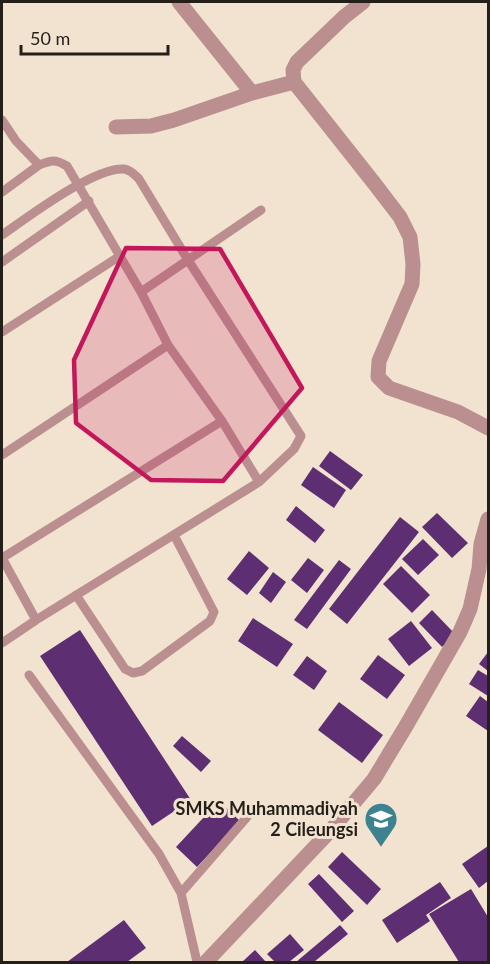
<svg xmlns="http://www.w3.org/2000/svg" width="490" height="964" font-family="Lato,sans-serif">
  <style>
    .building { fill: #5d2e71 }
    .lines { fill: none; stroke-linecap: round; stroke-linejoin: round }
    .service { stroke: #bb8f8f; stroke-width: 9 }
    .minor { stroke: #bb8f8f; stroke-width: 15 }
    .marked { fill: #c2185b; fill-opacity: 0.2; stroke: #c2185b; stroke-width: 4.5; stroke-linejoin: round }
    .labels { text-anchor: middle; stroke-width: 6; stroke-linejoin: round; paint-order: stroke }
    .poi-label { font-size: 18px; font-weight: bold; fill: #241f18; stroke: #f2e3d1; text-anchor: end }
  </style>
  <rect width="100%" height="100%" fill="#f2e3d1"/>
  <path class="building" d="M 330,451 L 363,475 L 351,490 L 319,466 Z
    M 313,467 L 346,490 L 334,508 L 301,485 Z
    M 296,506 L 325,530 L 315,543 L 286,520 Z
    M 437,513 L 468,543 L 452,558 L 422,527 Z
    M 400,517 L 419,532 L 347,624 L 329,609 Z
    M 423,539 L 439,555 L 418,575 L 402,559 Z
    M 249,551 L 269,568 L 247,595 L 227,579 Z
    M 308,558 L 324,570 L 307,593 L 291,580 Z
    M 339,560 L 351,569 L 307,629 L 294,620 Z
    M 401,566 L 430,595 L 412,613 L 383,584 Z
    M 273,572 L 286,582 L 271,603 L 259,593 Z
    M 432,610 L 455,634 L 442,647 L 419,623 Z
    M 253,618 L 293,644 L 277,667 L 238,641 Z
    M 411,621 L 432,648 L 409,666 L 388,639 Z
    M 80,630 L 191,800 L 152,826 L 40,656 Z
    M 488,652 L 488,671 L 479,664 Z
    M 378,655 L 405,675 L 387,699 L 360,679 Z
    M 307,656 L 327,671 L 314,690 L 293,675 Z
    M 478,670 L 488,676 L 488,696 L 469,684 Z
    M 480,696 L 488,702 L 488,731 L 466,716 Z
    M 339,702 L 383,735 L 362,763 L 318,730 Z
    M 182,736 L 211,761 L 201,772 L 173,746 Z
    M 219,801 L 240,821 L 197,867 L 176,847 Z
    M 488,846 L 488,881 L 479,888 L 462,864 Z
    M 342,852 L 381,889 L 367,905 L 328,867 Z
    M 319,874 L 354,911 L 342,922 L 308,884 Z
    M 440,882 L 451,898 L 426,915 L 430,921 L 397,943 L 382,920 Z
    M 471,889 L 488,917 L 488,962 L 459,962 L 429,914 Z
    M 124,920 L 146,948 L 127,962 L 67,962 Z
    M 340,925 L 348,934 L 314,962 L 296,962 Z
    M 290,934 L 304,950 L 289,962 L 275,962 L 267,954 Z
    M 255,950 L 266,962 L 242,962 Z"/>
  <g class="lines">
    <path class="service" d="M 2,120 L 16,141 L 39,165 C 52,160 55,159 67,166 L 141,292 L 168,345 L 222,421 L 259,482 L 36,620 L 2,643
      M 2,192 L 39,165
      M 2,235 C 28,217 94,167 124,169 C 131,170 135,175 139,179 L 188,260 L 301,436 L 294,449 L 259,482
      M 2,262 L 89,201
      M 141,292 L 261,210
      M 2,332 L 120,256
      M 2,455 L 168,345
      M 2,558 L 222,421
      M 2,558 L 36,620
      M 76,595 L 125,669 L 133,673 L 142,671 L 210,621 L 214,612 L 174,535
      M 29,675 L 159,854 L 181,893 L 197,962
      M 181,893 L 247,817"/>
    <path class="minor" d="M 179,2 L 252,93
      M 363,2 L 344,17 L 297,62 L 293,70 L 294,82 L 374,183 L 400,217 L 410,237 L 413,264 L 412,284 L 379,361 L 378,377 L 389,388 L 458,412 L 488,428
      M 116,127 L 151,126 L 174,120 L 252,93 L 294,82
      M 206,962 L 331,830 L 374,779 L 406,726 L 460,632 L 470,609 L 479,569 L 481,544 L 488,519"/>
  </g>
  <path class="marked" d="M 126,248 L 220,249 L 302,388 L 223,481 L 151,480 L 76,423 L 74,360 Z"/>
  <defs>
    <g id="school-pin" transform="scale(1.725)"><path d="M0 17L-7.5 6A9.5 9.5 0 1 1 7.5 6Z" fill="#3d828f" stroke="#f2e3d1"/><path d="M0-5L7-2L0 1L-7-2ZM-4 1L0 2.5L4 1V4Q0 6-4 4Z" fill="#fff"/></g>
  </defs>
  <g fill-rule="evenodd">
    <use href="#school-pin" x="381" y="819"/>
  </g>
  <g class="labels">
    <g class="poi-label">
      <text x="358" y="815">SMKS Muhammadiyah<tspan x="358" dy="21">2 Cileungsi</tspan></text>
    </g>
  </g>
  <rect width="490" height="964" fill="none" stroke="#241f18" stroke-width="6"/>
  <path d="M21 45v9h147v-9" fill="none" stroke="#241f18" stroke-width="3"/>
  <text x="30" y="45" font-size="18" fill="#241f18" stroke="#f2e3d1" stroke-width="4.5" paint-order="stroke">50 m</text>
</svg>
